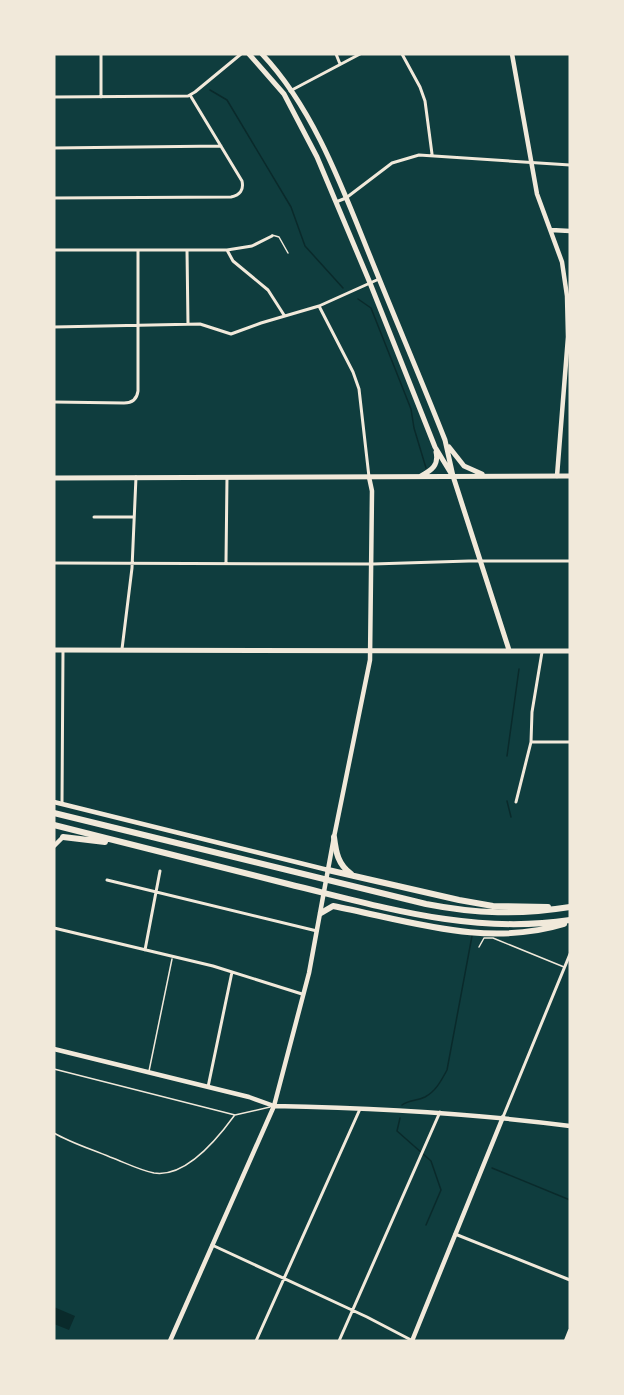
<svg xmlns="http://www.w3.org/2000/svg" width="624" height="1395" font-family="Jost,sans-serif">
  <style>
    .water { fill: #0a2a2b }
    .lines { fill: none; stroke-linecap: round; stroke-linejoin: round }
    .stream { stroke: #0a2a2b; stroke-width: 1.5 }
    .service { stroke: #f1e9da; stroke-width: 1.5 }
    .minor { stroke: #f1e9da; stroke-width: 3 }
    .tertiary { stroke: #f1e9da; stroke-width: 4.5 }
    .secondary { stroke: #f1e9da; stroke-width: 4.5 }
    .primary { stroke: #f1e9da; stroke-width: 5 }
    .motorway { stroke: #f1e9da; stroke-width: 6 }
  </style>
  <rect width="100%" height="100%" fill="#0f3d3e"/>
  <path class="water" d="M 54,1307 L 75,1316 L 69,1330 L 54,1324 Z"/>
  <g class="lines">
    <path class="stream" d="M 210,90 L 227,100 L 291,207 L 305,246 L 343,288
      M 358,299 L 371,308 L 411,409 L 414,428 L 426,468
      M 507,756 L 519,669
      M 507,801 L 511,817
      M 402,1105 C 409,1100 417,1101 425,1097 C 436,1091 441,1081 447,1070 L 472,936
      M 400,1118 L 397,1131 L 431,1161 L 441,1190 L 426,1225
      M 492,1168 L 570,1200"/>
    <path class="service" d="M 272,235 L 279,237 L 288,253
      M 479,947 L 484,938 L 493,938 L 564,967
      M 54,1069 L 235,1115 L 270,1107
      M 149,1071 L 172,959
      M 54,1133 C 71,1143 91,1149 110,1157 C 124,1162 139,1170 154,1173 C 186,1178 218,1138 234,1116"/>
    <path class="minor" d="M 336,54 L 340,64
      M 402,54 L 420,87 L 425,101 L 432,154
      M 290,91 L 360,54
      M 54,97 L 188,96 L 195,92 L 241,54
      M 101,97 L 101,54
      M 54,148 L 221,146
      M 54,198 L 231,197 C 240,195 244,190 242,181 L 190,95
      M 336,202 L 346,198 L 392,163 L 419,155 L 570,165
      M 54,250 L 227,250 L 252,246 L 272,236
      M 187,250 L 188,324
      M 227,250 L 233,261 L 268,290 L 284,315
      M 319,306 L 353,372 L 359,389 L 369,477
      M 54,327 L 200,324 L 231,334 L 261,323 L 319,306 L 379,279
      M 54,402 L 124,403 C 132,403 137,399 138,391 L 138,250
      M 94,517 L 134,517
      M 226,562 L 227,477
      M 54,563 L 373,564 L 469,561 L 570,561
      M 122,649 L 132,568 L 136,477
      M 531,742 L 570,742
      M 516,802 L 531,742 L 532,712 L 542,652
      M 62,804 L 63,650
      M 107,880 L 317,931
      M 54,928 L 213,966 L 302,994
      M 145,950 L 160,871
      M 208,1087 L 232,972
      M 503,1117 L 570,954
      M 455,1234 L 570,1280
      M 212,1245 L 367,1317 L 413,1341
      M 256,1341 L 360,1109
      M 339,1341 L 440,1112"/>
    <path class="tertiary" d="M 512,54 L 537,194 L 562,262 L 567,296 L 568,337 L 557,476
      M 551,230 L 570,231
      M 54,802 L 328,870
      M 54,846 L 63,837
      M 54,1049 L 249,1097 L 274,1106
      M 412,1341 L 503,1117
      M 566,1341 L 570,1331"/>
    <path class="secondary" d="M 274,1106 C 373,1108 471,1113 570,1126
      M 170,1341 L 274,1106 L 309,973 L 334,837 L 370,660 L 372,491 L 369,477"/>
    <path class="primary" d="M 249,54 L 284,94 L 317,157 L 370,283 L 435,447 L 452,475
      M 262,54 C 317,112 346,198 376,271 C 399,328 423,384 445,440 L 453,476 L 509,650
      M 449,447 L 464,466 L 482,474
      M 421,476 C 432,470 439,465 436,452
      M 54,478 L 570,476
      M 54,650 L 570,651"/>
    <path class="motorway" d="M 54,813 L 426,904 C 477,914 519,915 570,907
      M 54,825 C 132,845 210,864 288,884 C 383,907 472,935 570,920
      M 63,837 L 105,842
      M 334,837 C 336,853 338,864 351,874
      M 328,870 L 459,900 L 493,906 L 548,907
      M 321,913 L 333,906 C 410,921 486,948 564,924"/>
  </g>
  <rect width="624" height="1395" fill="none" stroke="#f1e9da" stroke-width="111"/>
</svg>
